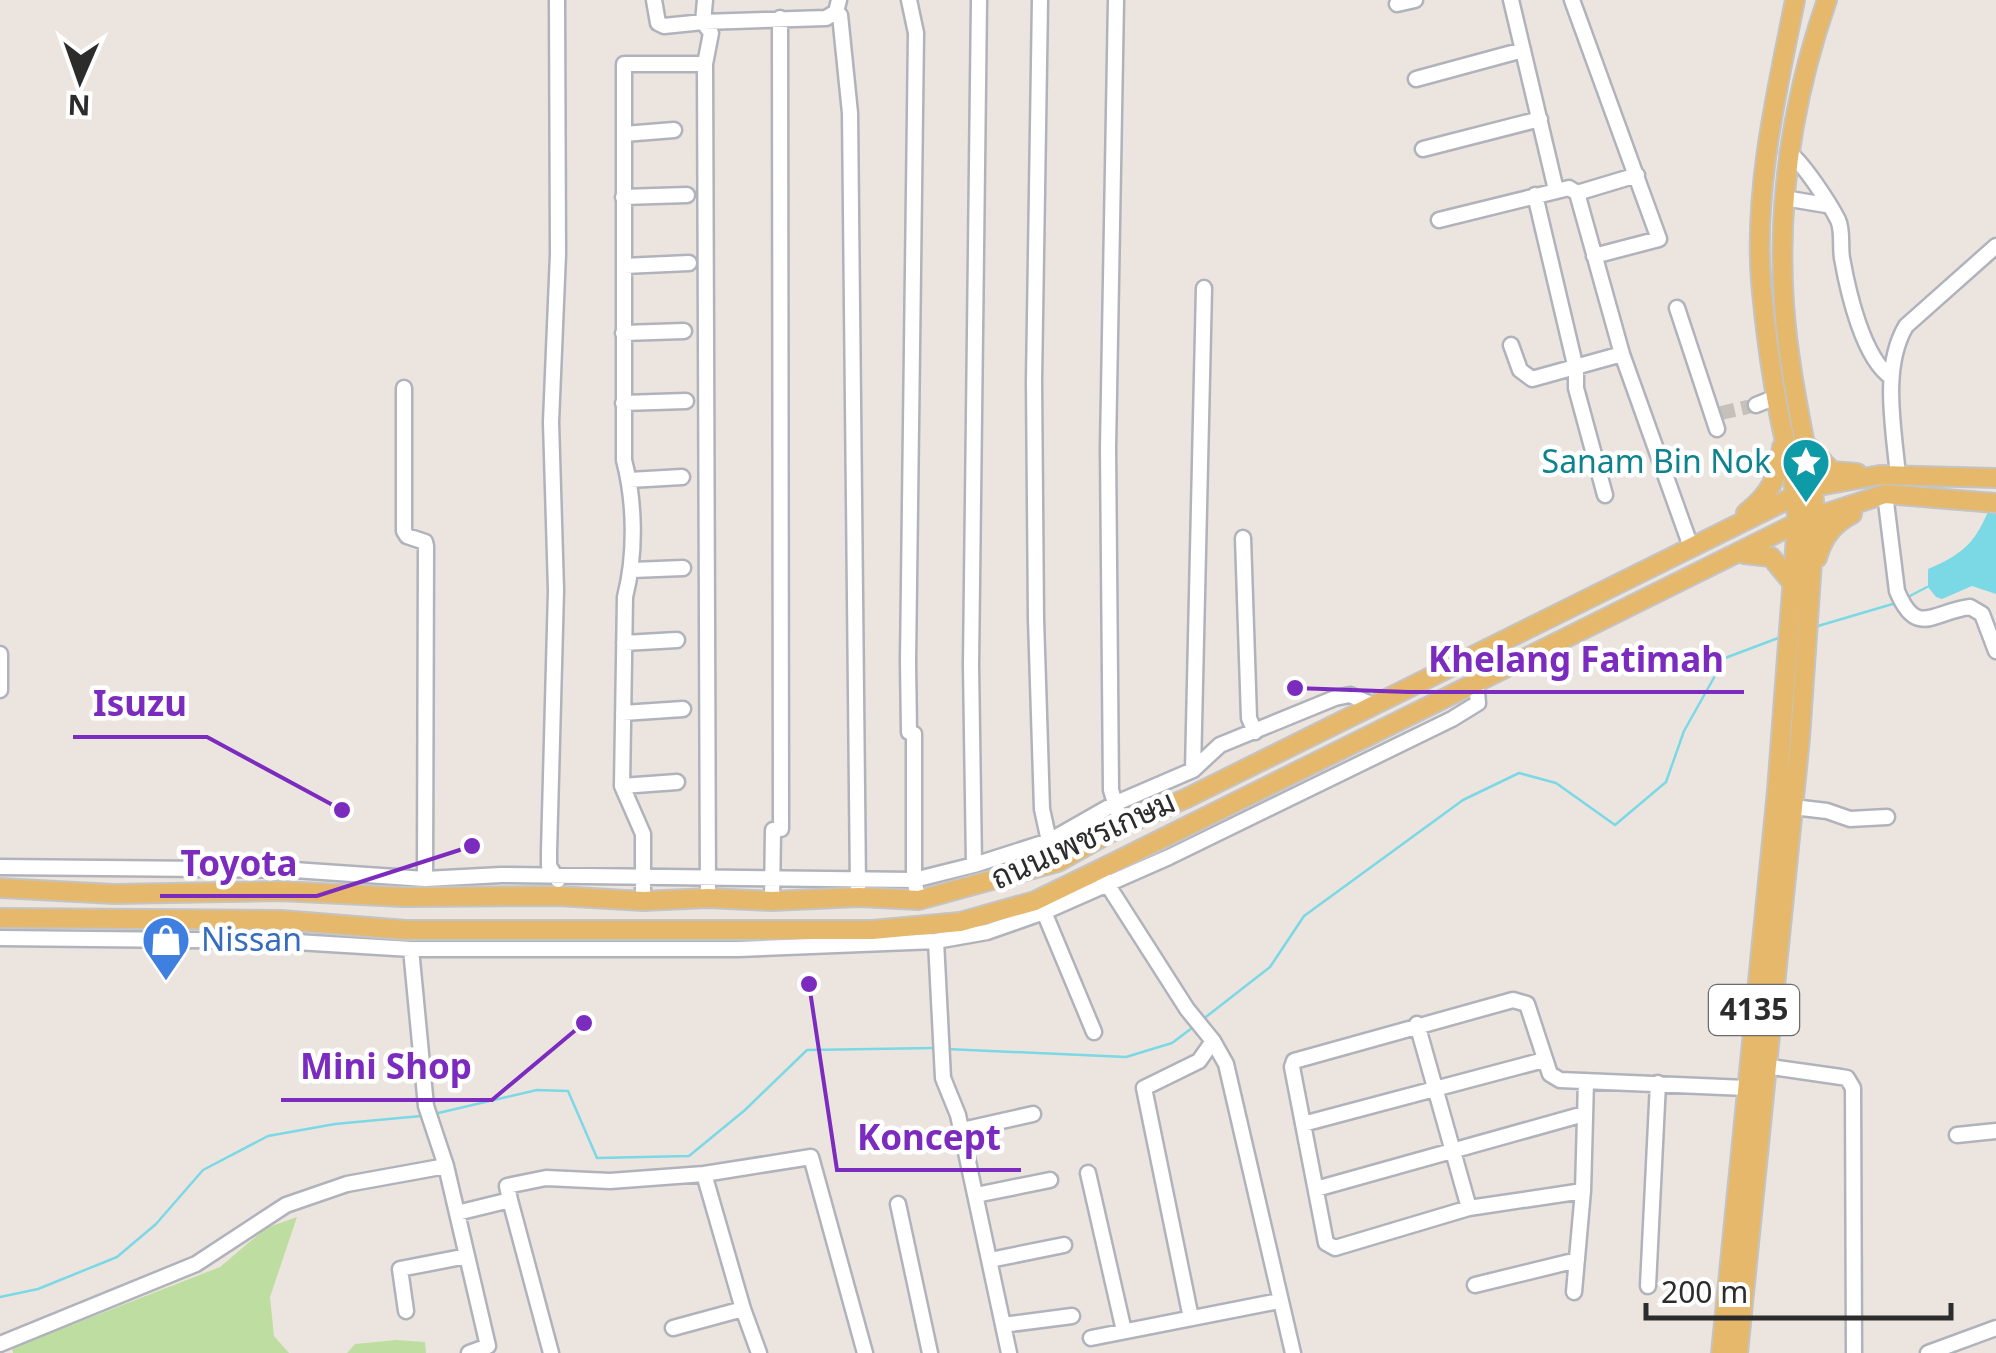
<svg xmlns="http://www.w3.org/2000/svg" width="1996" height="1353" font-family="'Noto Sans',Sarabun,sans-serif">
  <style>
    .green { fill: #bedea1 }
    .water { fill: #7bd8e5 }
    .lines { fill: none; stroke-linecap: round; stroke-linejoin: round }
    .stream { stroke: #7bd8e5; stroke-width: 2.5 }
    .minor-tunnel { stroke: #c6c0bb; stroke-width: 14; stroke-dasharray: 14 7; stroke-linecap: butt }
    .minor-casing { stroke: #b0b3bb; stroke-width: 19 }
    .major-casing { stroke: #c4c4c4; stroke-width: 22 }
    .minor { stroke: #fff; stroke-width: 14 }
    .major { stroke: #e6b86b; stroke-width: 18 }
    .labels { text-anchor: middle; stroke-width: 9; stroke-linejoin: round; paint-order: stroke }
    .shield { fill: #fff; stroke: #6b6b6b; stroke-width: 2.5 }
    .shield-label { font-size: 30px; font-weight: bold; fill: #2c2c2c }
    .culture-label { font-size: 32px; fill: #0d838f; stroke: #fff; text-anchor: end }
    .street-label { font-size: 32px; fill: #2c2c2c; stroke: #fff }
    .shop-label { font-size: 32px; fill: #366cbe; stroke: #fff; text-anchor: start }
    .leader { fill: none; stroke: #7b2cbf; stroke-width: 4 }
    .callout-dot { fill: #7b2cbf; stroke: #fff; stroke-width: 4 }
    .callout-label { font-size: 35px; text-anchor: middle; font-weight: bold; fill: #7b2cbf; stroke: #fff; stroke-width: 9; stroke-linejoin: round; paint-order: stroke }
  </style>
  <rect width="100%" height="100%" fill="#ece5df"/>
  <path class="green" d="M 297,1217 L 270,1297 L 274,1336 L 289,1353 L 13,1353 L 12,1348 L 220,1267 L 266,1228 Z
    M 396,1340 L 425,1342 L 426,1353 L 347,1353 L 355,1344 Z"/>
  <path class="water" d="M 1996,493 L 1996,594 L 1972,586 L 1942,599 L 1936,597 L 1928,587 L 1928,569 C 1973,550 1978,536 1996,493 Z"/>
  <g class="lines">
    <path class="stream" d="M 1908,597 L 1927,587
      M 1818,626 L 1896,603
      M 1202,1020 L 1270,967 L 1304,916 L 1463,800 L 1519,773 L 1556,783 L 1615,825 L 1666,782 L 1684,731 L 1725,658 L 1781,637
      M 947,1049 L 1126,1057 L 1172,1043 L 1196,1025
      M 434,1114 L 537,1090 L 568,1091 L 597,1158 L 689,1156 L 745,1110 L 807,1050 L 934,1048
      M 0,1297 L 38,1289 L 117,1257 L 156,1224 L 203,1170 L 268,1136 L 335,1124 L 421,1116"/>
    <path class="minor-tunnel" d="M 1721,413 L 1756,405"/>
    <g class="minor-casing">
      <path id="minor" d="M 557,0 L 558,254 L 551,422 L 556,590 L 549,852 L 549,866 L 558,880
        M 654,0 L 658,23 L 664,26 L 703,22 L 705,0
        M 909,0 L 916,33 L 908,662 L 909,732 L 914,734 L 914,880 L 919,900
        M 1040,0 L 1034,381 L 1036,619 L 1042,809 L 1049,841 L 1058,862
        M 1116,0 L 1108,448 L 1111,790 L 1122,826
        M 1511,0 L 1556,190
        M 1572,0 L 1659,239 L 1594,256
        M 1397,4 L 1415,0
        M 836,12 L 840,15 L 850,113 L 858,887
        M 1416,79 L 1523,50
        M 624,134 L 674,130
        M 1423,149 L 1540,119
        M 1788,152 C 1802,161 1830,204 1838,220 C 1843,230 1840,246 1842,258 C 1848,292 1863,358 1891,377
        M 1577,193 L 1637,175
        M 1535,195 L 1576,369 L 1576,388 L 1605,495
        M 623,197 L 687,195
        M 1784,198 L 1826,205
        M 1439,220 L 1569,188 L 1577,193 L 1622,354 L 1691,547
        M 624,266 L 689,263
        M 1677,308 L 1717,429
        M 623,333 L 684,331
        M 1511,345 L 1520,370 L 1532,379 L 1622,354
        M 404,388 L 404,531 L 407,536 L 425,542 L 426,546 L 425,879
        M 623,403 L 686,401
        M 1756,405 L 1776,397
        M 1898,476 C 1894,429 1881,368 1906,326 L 1996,246
        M 629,480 L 682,477
        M 1885,494 L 1897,591 C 1917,639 1934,611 1970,607 L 1982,614 L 1996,651
        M 1243,538 L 1249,718 L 1255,732
        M 632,570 L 683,568
        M 624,643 L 677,640
        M 0,654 L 0,690
        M 623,713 L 683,709
        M 1193,770 L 1204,288
        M 622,786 L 677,782
        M 1793,807 L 1827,811 L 1850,819 L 1887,817
        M 974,865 L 971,665 L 979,0
        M 0,867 L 294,870 L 425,879 L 501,875 L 914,880 L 974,865 L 1049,841 L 1114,804 L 1193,770 L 1220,745 L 1335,698 L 1350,695 L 1373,705
        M 1102,876 L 1187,1009 L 1213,1041 L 1226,1064 L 1293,1353
        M 708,898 L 705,64 L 711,33 L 703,22 L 826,18 L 836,12 L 839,0
        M 643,901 L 643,834 L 622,786 L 625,597 C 636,554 635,502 624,460 L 624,64 L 705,64
        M 772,901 L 773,830 L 781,829 L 780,18
        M 1044,912 L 1094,1032
        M 0,938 L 280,941 L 411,949 L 738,949 L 936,941 L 987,932 L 1044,912 L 1169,857 L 1452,719 L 1478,703 L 1476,683
        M 936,941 L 943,1078 L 958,1115 L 1009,1353
        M 411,949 L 426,1106 L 446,1166 L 488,1346 L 469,1353
        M 1417,1024 L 1469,1208
        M 1764,1066 L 1841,1077 L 1847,1078 L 1853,1088 L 1854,1353
        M 1586,1081 L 1583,1191 L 1469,1208 L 1335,1248 L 1326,1243 L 1292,1067 L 1294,1061 L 1513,1000 L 1527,1004 L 1550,1074 L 1560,1080 L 1746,1088
        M 1303,1124 L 1544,1060
        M 962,1130 L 1033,1114
        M 1957,1135 L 1996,1131
        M 1088,1173 L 1124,1331
        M 704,1174 L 743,1309 L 759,1353
        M 1316,1189 L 1584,1114
        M 976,1195 L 1050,1180
        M 510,1200 L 551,1353
        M 898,1204 L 930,1353
        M 457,1213 L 510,1200 L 507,1186 L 546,1178 L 610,1181 L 704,1174 L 811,1157 L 865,1353
        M 990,1260 L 1064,1245
        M 1475,1285 L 1577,1260
        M 1648,1286 L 1658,1083
        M 1574,1292 L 1583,1191
        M 406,1311 L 400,1269 L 467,1256
        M 1191,1318 L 1144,1088 L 1199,1061 L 1213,1041
        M 1003,1325 L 1072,1316
        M 673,1328 L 743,1309
        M 1091,1338 L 1279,1301
        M 0,1344 L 196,1264 L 286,1205 L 347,1184 L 446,1166
        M 1928,1353 L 1996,1328"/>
    </g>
    <g class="major-casing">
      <path id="major" d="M 1809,447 L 1832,471 L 1857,473
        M 1746,513 C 1771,493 1778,477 1782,447
        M 1744,554 L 1771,557 L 1794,585
        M 1817,558 C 1823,537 1833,524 1852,514
        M 0,888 L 114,894 L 280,891 L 403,897 L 558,896 L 643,901 L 708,898 L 772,901 L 859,897 L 919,900 L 1058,862 L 1122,826 L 1187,798 L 1813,487 L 1880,475 L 1996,478
        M 0,918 L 281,920 L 406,930 L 872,930 L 960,922 L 1035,901 L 1099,870 L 1797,523 L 1885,494 L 1996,503
        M 1721,1353 L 1777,791 L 1797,523 C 1797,487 1787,453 1780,418 C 1771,373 1765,326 1761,281 C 1754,187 1777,91 1795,0
        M 1738,1353 L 1800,738 L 1815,518 L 1813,487 C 1802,427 1788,365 1784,304 C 1777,200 1793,98 1827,0"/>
    </g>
    <use href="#minor" class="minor"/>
    <use href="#major" class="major"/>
  </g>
  <defs>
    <g id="sight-pin" transform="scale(2.5)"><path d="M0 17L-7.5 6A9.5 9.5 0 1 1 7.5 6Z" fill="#0f9aa8" stroke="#fff"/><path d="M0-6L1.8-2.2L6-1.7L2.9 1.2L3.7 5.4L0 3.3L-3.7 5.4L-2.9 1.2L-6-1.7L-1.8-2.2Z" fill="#fff"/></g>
    <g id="shop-pin" transform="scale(2.5)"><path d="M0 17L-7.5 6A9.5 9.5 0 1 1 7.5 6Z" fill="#3f7fe0" stroke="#fff"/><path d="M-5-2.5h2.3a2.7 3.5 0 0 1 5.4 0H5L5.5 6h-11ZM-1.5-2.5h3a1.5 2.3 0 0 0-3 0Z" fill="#fff"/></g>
  </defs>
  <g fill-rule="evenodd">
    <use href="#sight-pin" x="1806" y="462"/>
    <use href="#shop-pin" x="166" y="940"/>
  </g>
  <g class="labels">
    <rect class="shield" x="1709" y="985" width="90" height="50" rx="8"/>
    <g class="shield-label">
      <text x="1754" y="1020">4135</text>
    </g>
    <g class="culture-label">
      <text x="1771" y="473">Sanam Bin Nok</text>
    </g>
    <g class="street-label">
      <text transform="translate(1083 840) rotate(-24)" y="11">ถนนเพชรเกษม</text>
    </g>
    <g class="shop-label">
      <text x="201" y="951">Nissan</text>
    </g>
  </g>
  <path class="leader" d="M1295 688L1408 692H1744M342 810L207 737H73M472 846L317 896H160M584 1023L492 1100H281M809 984L837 1170H1021"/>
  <g class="callout-dot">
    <circle cx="1295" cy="688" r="10"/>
    <circle cx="342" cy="810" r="10"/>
    <circle cx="472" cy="846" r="10"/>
    <circle cx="584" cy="1023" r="10"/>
    <circle cx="809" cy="984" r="10"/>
  </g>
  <g class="callout-label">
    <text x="1576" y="672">Khelang Fatimah</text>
    <text x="140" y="716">Isuzu</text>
    <text x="239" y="876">Toyota</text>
    <text x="386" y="1079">Mini Shop</text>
    <text x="929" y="1150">Koncept</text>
  </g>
  <g transform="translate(80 80) rotate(182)" stroke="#ffffff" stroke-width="8" paint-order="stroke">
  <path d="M0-8L18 38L0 25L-18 38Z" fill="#2c2c2c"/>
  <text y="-15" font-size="28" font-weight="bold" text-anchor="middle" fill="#2c2c2c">N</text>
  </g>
  <path d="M1646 1303v15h305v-15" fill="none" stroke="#2c2c2c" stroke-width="5"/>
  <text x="1661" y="1303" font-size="30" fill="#2c2c2c" stroke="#ffffff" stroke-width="8" paint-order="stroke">200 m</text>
</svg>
